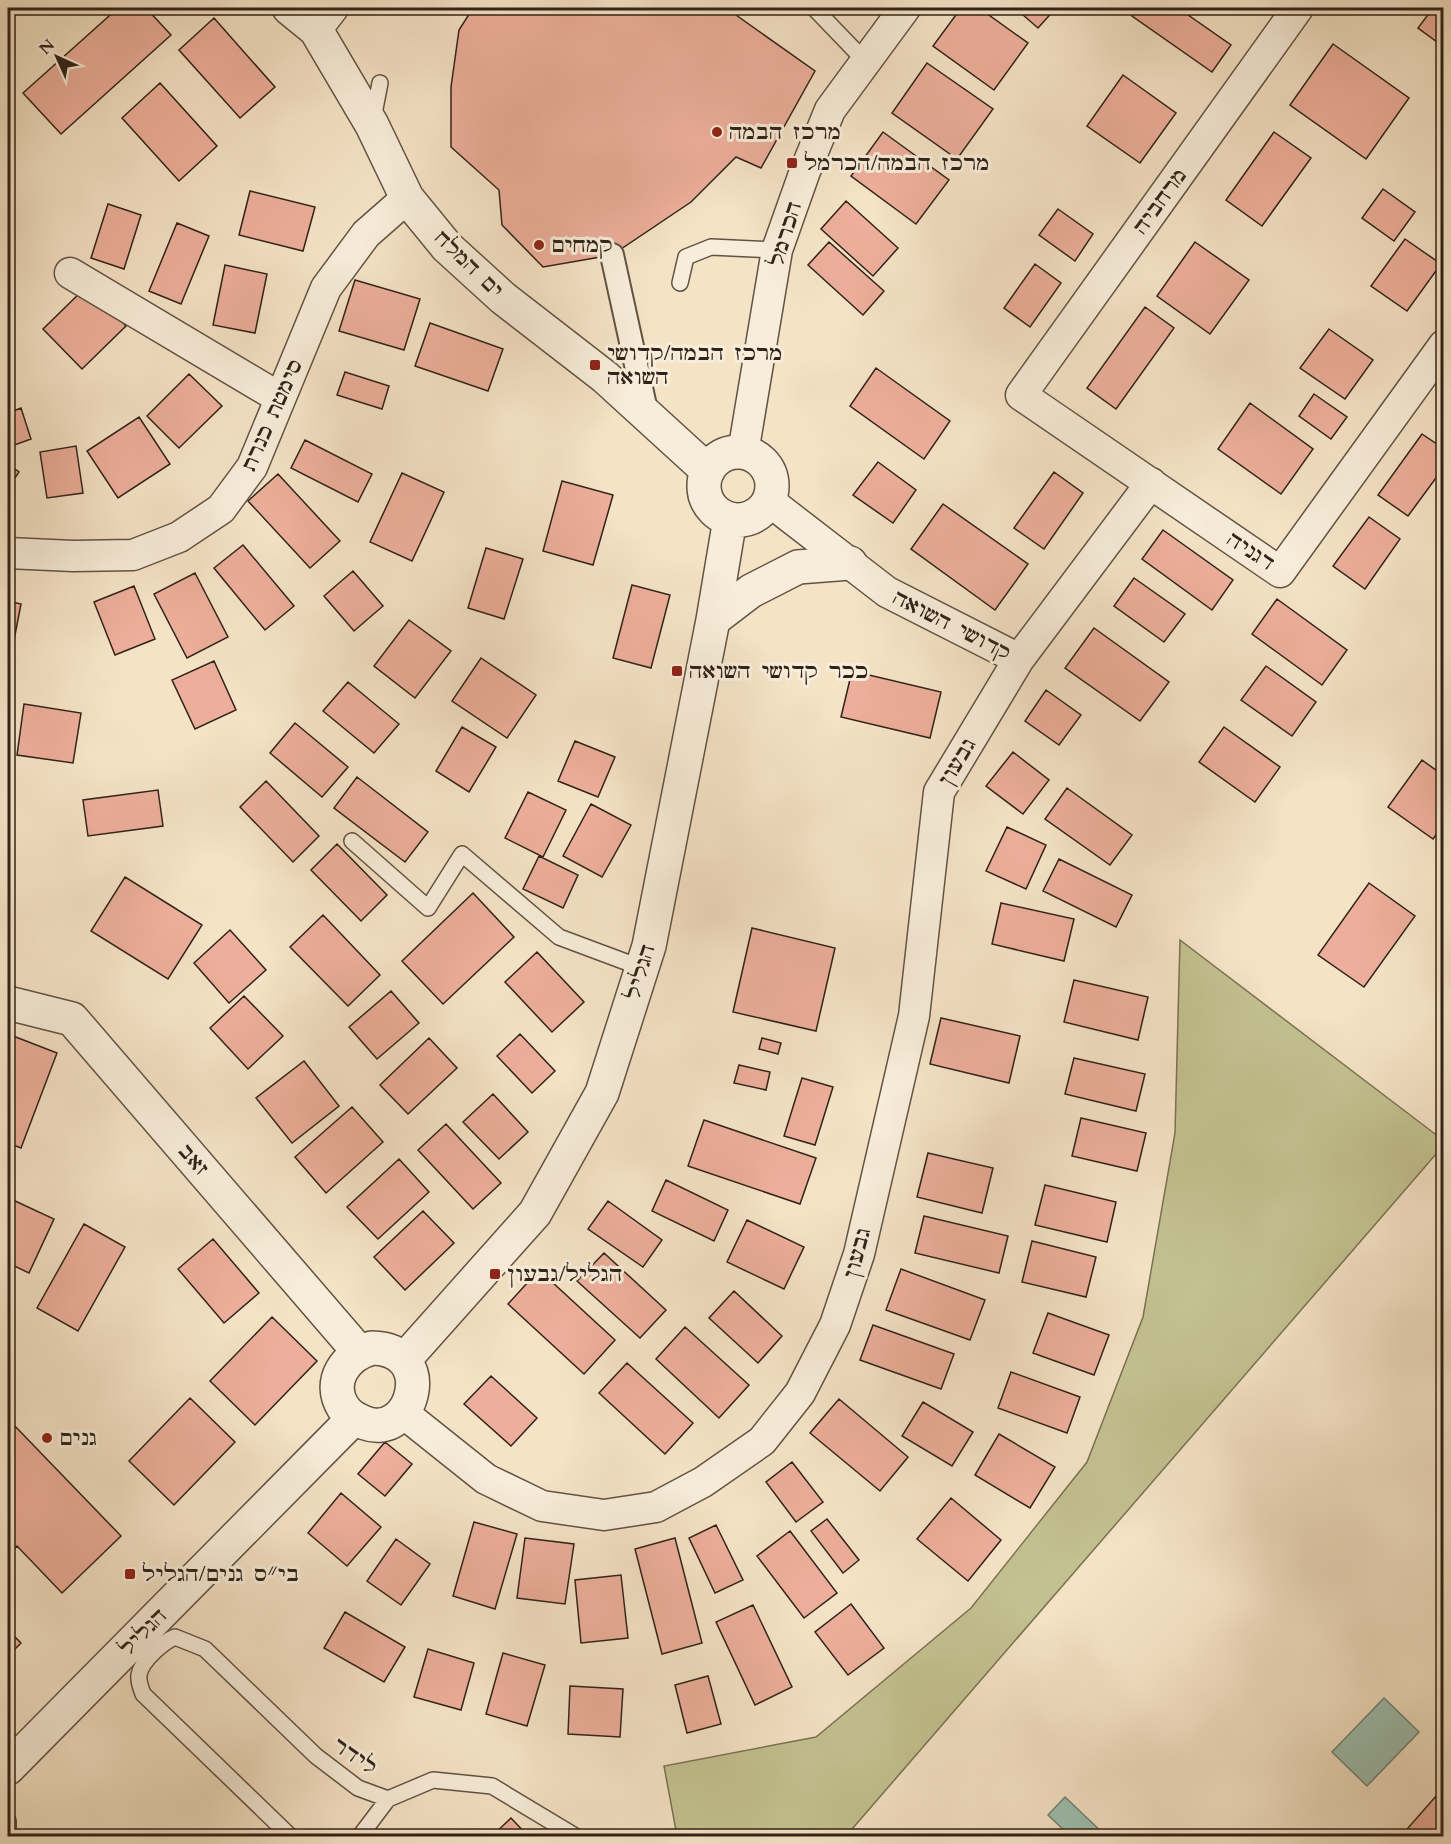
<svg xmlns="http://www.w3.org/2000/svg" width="1451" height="1844" font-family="Cardo,'Frank Ruhl Libre',serif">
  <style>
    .green { fill: #c3c190; stroke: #7a7254; stroke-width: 1.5 }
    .water { fill: #9dbfaf; stroke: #718173; stroke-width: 1.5 }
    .building { fill: #edaf9b; stroke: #302319; stroke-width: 1.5 }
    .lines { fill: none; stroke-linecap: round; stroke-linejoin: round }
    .service-casing { stroke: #615344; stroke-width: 18 }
    .pedestrian-casing { stroke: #615344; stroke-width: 26 }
    .minor-casing { stroke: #615344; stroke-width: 33 }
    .tertiary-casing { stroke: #615344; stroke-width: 36 }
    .service { stroke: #f8edda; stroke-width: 15 }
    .pedestrian { stroke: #f8edda; stroke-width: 22 }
    .minor { stroke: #f8edda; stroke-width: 30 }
    .tertiary { stroke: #f8edda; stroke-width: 33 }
    .poi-dot { fill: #8f2418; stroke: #f8edda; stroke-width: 2 }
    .labels { text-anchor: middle; stroke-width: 6; stroke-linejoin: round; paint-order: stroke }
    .poi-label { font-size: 21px; fill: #302319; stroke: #f8edda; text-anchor: start }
    .street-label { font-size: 21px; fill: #302319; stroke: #f8edda }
  </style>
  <rect width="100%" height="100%" fill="#f5e3c6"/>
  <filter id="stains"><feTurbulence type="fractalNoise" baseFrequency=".00333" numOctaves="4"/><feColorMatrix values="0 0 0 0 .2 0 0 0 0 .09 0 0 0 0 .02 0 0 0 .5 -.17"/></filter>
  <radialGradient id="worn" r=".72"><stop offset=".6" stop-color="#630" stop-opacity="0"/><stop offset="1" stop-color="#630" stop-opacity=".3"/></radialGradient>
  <path class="green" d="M 1180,940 L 1443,1140 L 1443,1146 L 846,1836 L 677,1836 L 664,1766 L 816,1737 L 971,1608 L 1087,1462 L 1143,1317 L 1175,1133 Z"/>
  <path class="water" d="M 1384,1698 L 1419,1732 L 1367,1786 L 1332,1752 Z
    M 1065,1797 L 1106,1836 L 1070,1836 L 1048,1815 Z"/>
  <path class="building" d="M 8,8 L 16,8 L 8,28 Z
    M 118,8 L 146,8 L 171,35 L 61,134 L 23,93 Z
    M 473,8 L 726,8 L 815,71 L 761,168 L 736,157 L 691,202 L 612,255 L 543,267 L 502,225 L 499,190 L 451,147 L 451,87 L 459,30 Z
    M 961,8 L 979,8 L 1028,43 L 994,90 L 933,46 Z
    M 1015,8 L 1056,8 L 1038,28 Z
    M 1138,8 L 1178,8 L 1231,45 L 1212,72 L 1132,16 Z
    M 1433,8 L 1444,8 L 1444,47 L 1418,28 Z
    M 214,18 L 275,87 L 240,118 L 179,50 Z
    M 1333,44 L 1409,98 L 1366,159 L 1290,105 Z
    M 927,63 L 993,109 L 957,159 L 892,113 Z
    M 1123,75 L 1176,113 L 1140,163 L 1087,126 Z
    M 160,83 L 217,146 L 179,181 L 122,118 Z
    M 883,132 L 949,180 L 916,224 L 851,176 Z
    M 1274,132 L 1311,158 L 1262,226 L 1226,200 Z
    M 1383,189 L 1415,212 L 1394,241 L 1362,218 Z
    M 250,191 L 315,207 L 303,251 L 239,235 Z
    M 846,201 L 898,248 L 873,276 L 821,229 Z
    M 108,204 L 141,215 L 124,269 L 91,258 Z
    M 1058,209 L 1093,234 L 1075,261 L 1039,235 Z
    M 177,223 L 209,236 L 181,304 L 149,291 Z
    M 1405,239 L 1441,264 L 1407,311 L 1371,286 Z
    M 829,242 L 884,291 L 863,315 L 808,265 Z
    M 1195,242 L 1249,280 L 1210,334 L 1157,296 Z
    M 1035,264 L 1061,283 L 1030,327 L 1004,308 Z
    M 225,265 L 267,274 L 255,333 L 213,325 Z
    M 355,280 L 420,299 L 404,350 L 339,331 Z
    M 87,286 L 126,326 L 82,369 L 43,329 Z
    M 1145,307 L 1174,328 L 1116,409 L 1087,388 Z
    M 430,323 L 503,349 L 488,391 L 415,366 Z
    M 1329,329 L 1373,360 L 1345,399 L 1300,368 Z
    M 876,368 L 950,421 L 924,459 L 850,406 Z
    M 345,372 L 389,386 L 382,409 L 337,395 Z
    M 189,374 L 222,406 L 179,448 L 147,416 Z
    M 1314,394 L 1347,417 L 1331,439 L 1299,416 Z
    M 1250,403 L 1313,449 L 1281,494 L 1218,449 Z
    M 21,408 L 31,439 L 9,447 L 8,413 Z
    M 139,417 L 170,464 L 118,498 L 87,451 Z
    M 1422,434 L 1444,449 L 1444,467 L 1408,516 L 1378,495 Z
    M 305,440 L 372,474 L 358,502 L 291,468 Z
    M 76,446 L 83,493 L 47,498 L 40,452 Z
    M 878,462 L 916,490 L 893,523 L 853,495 Z
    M 8,464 L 19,472 L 8,488 Z
    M 1054,472 L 1083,493 L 1044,549 L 1014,528 Z
    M 402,473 L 444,492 L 412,561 L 370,542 Z
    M 278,474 L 340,541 L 310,568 L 248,501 Z
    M 562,481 L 613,495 L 593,565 L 543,551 Z
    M 943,504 L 1028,564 L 995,610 L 911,549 Z
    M 1369,517 L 1400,539 L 1365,589 L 1333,566 Z
    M 1163,530 L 1233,580 L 1212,610 L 1142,559 Z
    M 243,545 L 294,606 L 265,630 L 214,568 Z
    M 486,548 L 523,559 L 504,619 L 468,608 Z
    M 353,571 L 383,606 L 354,631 L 324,596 Z
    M 195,573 L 228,637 L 187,658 L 154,594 Z
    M 1134,578 L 1185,614 L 1164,642 L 1114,606 Z
    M 632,585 L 670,595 L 651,668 L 613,658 Z
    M 134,586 L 155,639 L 115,655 L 94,602 Z
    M 1277,599 L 1347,650 L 1322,685 L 1252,634 Z
    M 8,601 L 21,604 L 8,671 Z
    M 409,620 L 451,651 L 415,698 L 374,666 Z
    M 1094,628 L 1169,682 L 1140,721 L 1065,668 Z
    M 481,658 L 536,695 L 507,738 L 452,701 Z
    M 214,661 L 236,710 L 195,729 L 172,680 Z
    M 1266,666 L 1316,702 L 1292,736 L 1241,700 Z
    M 852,671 L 941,692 L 930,738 L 841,717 Z
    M 348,682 L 399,724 L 374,753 L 323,711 Z
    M 1046,690 L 1081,715 L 1059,745 L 1025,721 Z
    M 24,704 L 81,713 L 73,763 L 17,755 Z
    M 295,723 L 348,767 L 322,797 L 270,753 Z
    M 462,727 L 496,747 L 469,792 L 436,771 Z
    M 1224,727 L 1280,767 L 1255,802 L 1199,762 Z
    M 575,741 L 615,757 L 598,797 L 558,781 Z
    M 1013,752 L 1049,780 L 1023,814 L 986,786 Z
    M 1422,760 L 1444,776 L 1444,824 L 1433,839 L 1388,807 Z
    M 357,777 L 428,832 L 405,862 L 334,808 Z
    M 266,781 L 319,836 L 293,862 L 240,807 Z
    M 1067,788 L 1132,835 L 1110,865 L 1045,819 Z
    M 158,790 L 163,826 L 88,836 L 83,800 Z
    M 528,792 L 566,810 L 543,857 L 505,838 Z
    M 591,804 L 631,825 L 602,877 L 563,856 Z
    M 1007,827 L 1046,845 L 1026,889 L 986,871 Z
    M 337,844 L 387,895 L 361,921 L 311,870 Z
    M 539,856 L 578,875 L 563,908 L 523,889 Z
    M 1059,859 L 1132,895 L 1116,927 L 1043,891 Z
    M 125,877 L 202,925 L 168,979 L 91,931 Z
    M 1369,883 L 1415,916 L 1364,987 L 1318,955 Z
    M 473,893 L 514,937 L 443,1004 L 402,961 Z
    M 1001,903 L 1074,919 L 1064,961 L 992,944 Z
    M 323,915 L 380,975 L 348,1006 L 290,947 Z
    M 752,928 L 835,948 L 816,1031 L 733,1012 Z
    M 230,930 L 266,970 L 229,1003 L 194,963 Z
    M 537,952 L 584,1002 L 552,1032 L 505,982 Z
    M 1074,980 L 1148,997 L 1138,1040 L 1064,1022 Z
    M 391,991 L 419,1023 L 377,1059 L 349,1027 Z
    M 244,996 L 283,1036 L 248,1069 L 210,1028 Z
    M 941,1018 L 1020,1036 L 1009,1083 L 930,1064 Z
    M 8,1034 L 57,1053 L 21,1148 L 8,1143 Z
    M 520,1034 L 555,1071 L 532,1093 L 497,1056 Z
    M 429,1038 L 457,1068 L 408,1114 L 380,1085 Z
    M 762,1038 L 781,1043 L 778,1054 L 759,1049 Z
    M 1074,1058 L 1145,1074 L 1136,1111 L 1065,1094 Z
    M 304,1061 L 339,1106 L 292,1143 L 256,1098 Z
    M 739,1065 L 770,1072 L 766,1090 L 734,1083 Z
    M 802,1078 L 833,1087 L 815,1145 L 784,1136 Z
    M 493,1094 L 528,1132 L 499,1159 L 463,1122 Z
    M 352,1107 L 383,1142 L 326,1193 L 295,1157 Z
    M 1081,1118 L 1146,1133 L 1137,1171 L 1072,1156 Z
    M 704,1120 L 816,1158 L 800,1204 L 688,1166 Z
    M 446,1124 L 501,1183 L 473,1209 L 418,1150 Z
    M 928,1153 L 993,1168 L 982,1213 L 917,1197 Z
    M 399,1159 L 429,1192 L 378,1239 L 347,1207 Z
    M 666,1180 L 728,1210 L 714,1241 L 652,1211 Z
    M 1045,1185 L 1116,1202 L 1107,1242 L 1035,1225 Z
    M 13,1200 L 54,1219 L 29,1273 L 8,1263 L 8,1211 Z
    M 608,1201 L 662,1240 L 643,1267 L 588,1229 Z
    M 423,1211 L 454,1243 L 405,1290 L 374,1257 Z
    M 924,1216 L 1008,1236 L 999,1273 L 915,1253 Z
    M 747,1220 L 804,1247 L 784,1289 L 727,1262 Z
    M 84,1224 L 125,1247 L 78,1331 L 37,1308 Z
    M 213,1239 L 259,1293 L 224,1323 L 178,1269 Z
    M 1032,1241 L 1096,1257 L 1086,1297 L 1022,1282 Z
    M 604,1253 L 666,1310 L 640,1338 L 577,1281 Z
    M 901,1269 L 985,1300 L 970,1340 L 886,1310 Z
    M 539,1270 L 615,1340 L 584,1374 L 508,1304 Z
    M 734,1291 L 782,1336 L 758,1363 L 709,1318 Z
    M 1048,1313 L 1109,1335 L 1094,1375 L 1033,1353 Z
    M 272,1317 L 317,1361 L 255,1425 L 210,1381 Z
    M 873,1325 L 954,1354 L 941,1389 L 860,1360 Z
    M 685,1327 L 749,1385 L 719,1418 L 656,1359 Z
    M 627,1363 L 693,1423 L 665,1454 L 599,1393 Z
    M 1011,1372 L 1080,1397 L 1067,1433 L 998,1408 Z
    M 491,1376 L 537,1418 L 511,1446 L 464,1404 Z
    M 190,1398 L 235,1442 L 174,1505 L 129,1461 Z
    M 839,1399 L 908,1457 L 880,1491 L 810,1433 Z
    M 923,1402 L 973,1432 L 952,1466 L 902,1436 Z
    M 11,1422 L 121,1536 L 62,1593 L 17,1546 L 8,1555 L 8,1426 Z
    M 999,1434 L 1055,1467 L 1030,1508 L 975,1475 Z
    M 385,1442 L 412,1464 L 385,1496 L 358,1474 Z
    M 792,1462 L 823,1502 L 796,1522 L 766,1482 Z
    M 341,1493 L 381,1527 L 347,1566 L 308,1533 Z
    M 951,1498 L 1001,1540 L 968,1581 L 917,1539 Z
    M 827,1519 L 859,1560 L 843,1573 L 811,1531 Z
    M 474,1522 L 517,1534 L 495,1609 L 453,1596 Z
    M 716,1525 L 743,1580 L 715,1593 L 689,1538 Z
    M 790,1531 L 837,1593 L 804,1618 L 757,1556 Z
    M 525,1538 L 574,1544 L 565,1604 L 517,1598 Z
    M 675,1538 L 702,1643 L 662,1654 L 635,1549 Z
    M 396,1539 L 430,1564 L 401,1605 L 367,1581 Z
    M 621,1575 L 628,1638 L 581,1643 L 575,1580 Z
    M 851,1604 L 884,1648 L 848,1675 L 815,1632 Z
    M 753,1605 L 792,1687 L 755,1705 L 716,1622 Z
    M 345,1612 L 405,1647 L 384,1682 L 324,1648 Z
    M 8,1630 L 21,1643 L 8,1656 Z
    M 428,1649 L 474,1663 L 461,1710 L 414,1697 Z
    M 503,1653 L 545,1665 L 527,1726 L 486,1714 Z
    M 708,1676 L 721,1724 L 687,1733 L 675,1685 Z
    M 570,1686 L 623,1689 L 620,1737 L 568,1734 Z
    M 1444,1787 L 1444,1836 L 1401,1836 Z
    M 511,1818 L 528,1836 L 492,1836 Z"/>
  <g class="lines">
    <g class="service-casing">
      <path id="service" d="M 814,8 L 866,62
        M 373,119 L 380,83
        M 680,283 L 686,257 L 711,247 L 777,250
        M 352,841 L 428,908 L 462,854 L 559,937 L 642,968
        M 8,1821 L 8,1836
        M 290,1836 L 143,1694 C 141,1688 138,1682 139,1675 C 141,1661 163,1642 175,1637 L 205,1649 L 316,1756 L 358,1788 L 388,1799 L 433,1780 L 492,1786 L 575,1836
        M 360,1836 L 388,1799"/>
    </g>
    <g class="pedestrian-casing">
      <path id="pedestrian" d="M 612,255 L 647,415"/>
    </g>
    <g class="minor-casing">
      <path id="minor" d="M 1298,8 L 1021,395 L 1280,572 L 1444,345
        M 316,30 L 333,8
        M 70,273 L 280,398
        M 743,453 L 777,250 L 805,171 L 830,110 L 905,8
        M 769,501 L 887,592 L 1019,659 L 1151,483
        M 8,553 L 73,556 L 133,555 L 179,537 L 221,509 L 252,467 L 326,288 L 366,234 L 407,198
        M 402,1412 L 486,1479 L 542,1506 L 604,1515 L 656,1507 L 703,1482 L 762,1441 L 800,1393 L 835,1325 L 859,1254 L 914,1016 L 939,792 L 1019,659"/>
    </g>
    <g class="tertiary-casing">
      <path id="tertiary" d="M 289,8 L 316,30 L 372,125 L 407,198 L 447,247 L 503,298 L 605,377 L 708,471
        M704 486a34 34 0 1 1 68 0a34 34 0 1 1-68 0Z
        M 713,620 L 751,591 L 798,567 L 850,563
        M 8,1003 L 72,1019 L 359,1352
        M 372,1348 C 439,1349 413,1441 365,1423 C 356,1419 349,1416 343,1407 C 327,1381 346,1355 372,1348 Z
        M 404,1360 L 535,1213 L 602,1093 L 649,946 L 713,620 L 730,519
        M 8,1768 L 354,1418"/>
    </g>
    <use href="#service" class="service"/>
    <use href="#pedestrian" class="pedestrian"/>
    <use href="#minor" class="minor"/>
    <use href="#tertiary" class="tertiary"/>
  </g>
  <g class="poi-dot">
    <circle cx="717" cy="132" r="6"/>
    <rect x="786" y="157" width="12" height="12" rx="3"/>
    <circle cx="539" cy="245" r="6"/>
    <rect x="589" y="359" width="12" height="12" rx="3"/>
    <rect x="671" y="665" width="12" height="12" rx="3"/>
    <rect x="489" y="1268" width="12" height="12" rx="3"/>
    <circle cx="47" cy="1438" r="6"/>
    <rect x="124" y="1568" width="12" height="12" rx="3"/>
  </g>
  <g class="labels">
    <g class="poi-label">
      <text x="729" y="139">מרכז הבמה</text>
      <text x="804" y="170">מרכז הבמה/הכרמל</text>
      <text x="551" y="252">קמחים</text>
      <text x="607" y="360">מרכז הבמה/קדושי<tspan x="607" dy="24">השואה</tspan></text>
      <text x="689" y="678">ככר קדושי השואה</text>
      <text x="507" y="1281">הגליל/גבעון</text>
      <text x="59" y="1445">גנים</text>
      <text x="142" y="1581">בי״ס גנים/הגליל</text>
    </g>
    <g class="street-label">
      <text transform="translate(1160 201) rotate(-54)" y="7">מרחביה</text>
      <text transform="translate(785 234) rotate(-73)" y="7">הכרמל</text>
      <text transform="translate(469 264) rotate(44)" y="7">ים המלח</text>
      <text transform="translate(272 415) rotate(-66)" y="7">סימטת כנרת</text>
      <text transform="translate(1251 551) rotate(33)" y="7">דגניה</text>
      <text transform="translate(952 625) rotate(27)" y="7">קדושי השואה</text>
      <text transform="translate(957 762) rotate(-59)" y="7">גבעון</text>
      <text transform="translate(640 972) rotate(-73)" y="7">הגליל</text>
      <text transform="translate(194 1160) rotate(49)" y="7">זאב</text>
      <text transform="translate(857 1253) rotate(-75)" y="7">גבעון</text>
      <text transform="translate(143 1632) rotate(-45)" y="7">הגליל</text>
      <text transform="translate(355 1756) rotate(34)" y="7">לידר</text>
    </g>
  </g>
  <rect width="1451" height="1844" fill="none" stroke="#f5e3c6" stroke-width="30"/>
  <rect x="9" y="9" width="1433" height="1826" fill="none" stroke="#302319" stroke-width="3"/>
  <rect x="15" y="15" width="1421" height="1814" fill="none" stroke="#302319" stroke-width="1.5"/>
  <g transform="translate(57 57) rotate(315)" stroke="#f8edda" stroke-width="4.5" paint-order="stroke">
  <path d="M0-4.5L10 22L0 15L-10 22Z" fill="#302319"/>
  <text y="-9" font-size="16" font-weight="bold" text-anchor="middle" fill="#302319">N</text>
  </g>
  <rect width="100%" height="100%" filter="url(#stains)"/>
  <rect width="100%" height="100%" fill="url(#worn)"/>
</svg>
